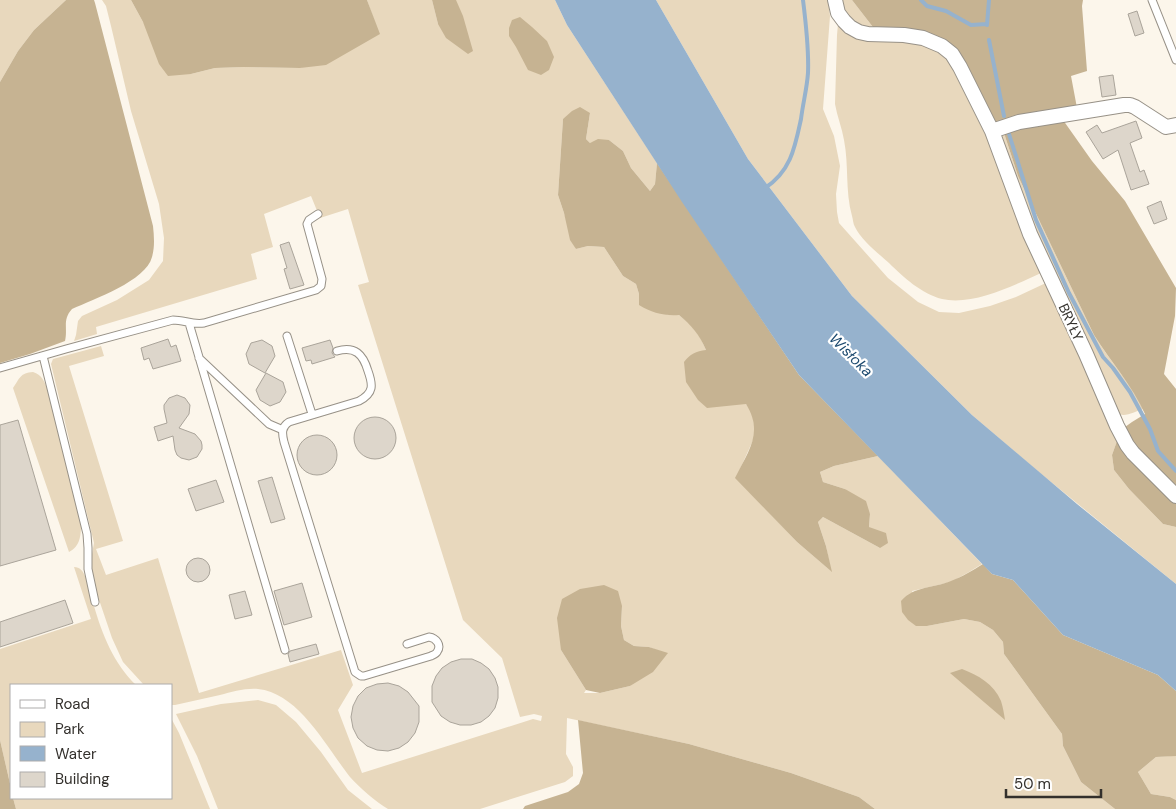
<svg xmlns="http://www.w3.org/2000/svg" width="1176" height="809" font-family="'DM Sans',sans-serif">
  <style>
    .green { fill: #e8d8bd; fill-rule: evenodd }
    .forest { fill: #c6b392 }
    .water { fill: #96b2cd }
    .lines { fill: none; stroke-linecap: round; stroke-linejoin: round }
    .stream { stroke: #96b2cd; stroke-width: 4 }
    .building { fill: #ddd6cb; stroke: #aaa49a }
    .service-casing { stroke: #979187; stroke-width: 9 }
    .minor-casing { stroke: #979187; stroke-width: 16 }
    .service { stroke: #fff; stroke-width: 7 }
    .minor { stroke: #fff; stroke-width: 14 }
    .labels { text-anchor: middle; stroke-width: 4.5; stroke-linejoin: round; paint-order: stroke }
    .street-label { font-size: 14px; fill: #33302c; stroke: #fff }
    .water-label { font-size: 15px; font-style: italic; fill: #1d4a6f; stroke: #fff }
  </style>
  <rect width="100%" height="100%" fill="#fcf6eb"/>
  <path class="green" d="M 0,0 L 66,0 L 34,30 L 18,51 L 0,82 Z
    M 102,0 L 131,0 L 143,22 L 191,74 L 215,68 L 244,67 L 300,68 L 379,34 L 367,0 L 432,0 L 438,24 L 456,0 L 555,0 L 567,25 L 657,163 L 655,184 L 650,191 L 631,168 L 623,151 L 609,140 L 590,143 L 586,139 L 590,113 L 563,119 L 558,195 L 576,249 L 588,246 L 604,247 L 623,276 L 636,284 L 639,294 L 668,315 L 679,315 L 690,324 L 700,337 L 706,350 L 752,412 L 755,430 L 754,438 L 736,478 L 797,542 L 831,571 L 826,546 L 818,522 L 823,517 L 880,548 L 869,527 L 870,514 L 845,489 L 823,482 L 820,472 L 834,466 L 878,456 L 982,564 L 969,572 L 951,582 L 912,591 L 927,626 L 964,619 L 980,622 L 993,630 L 1003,642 L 1004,654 L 1062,734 L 1063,746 L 1081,782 L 1115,809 L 875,809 L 859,797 L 791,773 L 689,744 L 567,718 L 566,754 L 573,767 L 573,776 L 565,782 L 480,809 L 388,809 C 376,802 359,787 350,777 C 327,748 299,693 258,689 C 245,688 232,692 220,695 C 205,698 190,702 175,705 L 171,705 L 171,685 L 144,685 L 123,662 L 112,638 L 91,576 L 91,560 L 94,543 L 51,364 L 53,359 L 101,346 L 104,356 L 69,366 L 123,541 L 96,549 L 106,575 L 158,558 L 199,693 L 341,650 L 353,685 L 338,710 L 362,773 L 533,719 L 541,721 L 542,716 L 534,714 L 520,717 L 502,658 L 463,620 L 358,285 L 369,282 L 348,209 L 320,218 L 311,196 L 264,214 L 273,247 L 251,254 L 257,279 L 96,327 L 97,334 L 74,341 L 76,335 L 78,321 L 82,316 L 117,300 L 149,280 L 163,261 L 164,238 L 159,204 L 131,111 L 111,26 L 106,6 ZM 622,606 L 621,626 L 624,640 L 634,646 L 649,647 L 667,654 L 630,686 L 600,693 L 584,693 L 586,690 L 561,650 Z
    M 656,0 L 828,0 L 830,16 L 823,109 L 834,136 L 840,166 L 836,194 L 837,212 L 839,223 L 888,278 L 918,302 L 939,312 L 959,313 L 990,306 L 1016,297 L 1048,282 L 1117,441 L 1112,455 L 1114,470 L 1129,489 L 1163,524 L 1176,527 L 1176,584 L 1040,473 L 972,415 L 852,296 L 748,159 Z
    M 837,0 L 852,0 L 876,31 L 851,22 Z
    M 840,23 L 921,42 L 948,56 L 978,109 L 1043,272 C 1015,285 973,306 942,299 C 922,294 903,277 889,263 C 878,253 861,240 855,227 C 853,224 853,219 852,216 C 845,191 849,165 844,140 C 842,128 837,116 835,104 L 837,35 L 838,24 Z
    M 1004,133 L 1018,176 L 1094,335 C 1109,360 1130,382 1143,409 C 1134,412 1125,418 1116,413 L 1030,224 L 1000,138 L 1001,135 Z
    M 33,372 C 42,375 44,381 47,388 L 81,522 C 81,534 81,546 69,552 L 13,388 C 20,378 20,373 33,372 Z
    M 74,567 C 80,567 83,571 85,576 C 91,585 91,597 94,606 C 102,634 114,664 136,685 L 11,685 L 11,788 L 0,740 L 0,649 L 91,619 Z
    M 258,700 L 276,705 L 296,722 L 321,752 L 348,790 L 372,809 L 218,809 L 197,756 L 176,714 L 221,704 Z
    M 171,718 L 179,733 L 210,809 L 16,809 L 13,798 L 171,798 Z
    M 1171,756 L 1176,756 L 1176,800 L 1170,797 L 1151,794 L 1138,772 L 1156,757 Z"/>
  <path class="forest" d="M 66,0 L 94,0 L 95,3 L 153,226 C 154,236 155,246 152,257 C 146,281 94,299 72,309 C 62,320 68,328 65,341 L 30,354 L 0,363 L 0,82 L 18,51 L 34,30 Z
    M 131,0 L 367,0 L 380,34 L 326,65 L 300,68 L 244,67 L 215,68 L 191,74 L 168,76 L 159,64 L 143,22 Z
    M 432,0 L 456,0 L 463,16 L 473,51 L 468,54 L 446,38 L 438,24 Z
    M 852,0 L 1083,0 L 1082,6 L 1087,71 L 1071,76 L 1077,108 L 995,125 L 948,46 L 876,31 Z
    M 520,17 L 532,27 L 547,41 L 554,57 L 549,70 L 541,75 L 528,70 L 516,47 L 509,36 L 509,28 L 512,20 Z
    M 580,107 L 590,113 L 586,139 L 590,143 L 598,139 L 609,140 L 623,151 L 631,168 L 650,191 L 655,184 L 657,163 L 799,375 L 878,456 L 834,466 L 820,472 L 823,482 L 845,489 L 866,501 L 870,514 L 869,527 L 886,533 L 888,543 L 880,548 L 823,517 L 818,522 L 826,546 L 832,572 L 797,542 L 735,478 C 748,451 764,433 746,404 L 707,408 L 698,400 L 686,382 L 684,362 C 690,354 696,351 706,350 C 699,334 692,326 679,315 C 664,316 652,313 639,305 L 639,294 L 636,284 L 623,276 L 604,247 L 588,246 L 576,249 L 570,240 L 564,213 L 558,195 L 563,119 L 572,111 Z
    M 1063,120 L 1092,161 L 1125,201 L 1176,288 L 1175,316 L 1164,374 L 1176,389 L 1176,491 L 1127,438 L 1125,427 L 1132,422 L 1145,414 C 1132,385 1111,362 1094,335 L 1018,176 L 1004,133 L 1027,126 Z
    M 1117,441 L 1176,501 L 1176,527 L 1163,524 L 1129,489 L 1114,470 L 1112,455 Z
    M 983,564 L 992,574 L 1013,580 L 1063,635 L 1158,675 L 1176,691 L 1176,756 L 1156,757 L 1138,772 L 1151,794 L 1170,797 L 1176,800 L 1176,809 L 1115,809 L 1081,782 L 1063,746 L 1062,734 L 1004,654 L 1003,642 L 993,630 L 980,622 L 964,619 L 927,626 L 916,626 L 908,620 L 902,612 L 901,601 C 914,586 934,588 951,581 C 962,577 973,570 983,564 Z
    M 604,585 L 618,591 L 622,606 L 621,626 L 624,640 L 634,646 L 649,647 L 668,653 L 653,672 L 630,686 L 600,693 L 586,690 L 561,650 L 557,618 L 562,599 L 580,589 Z
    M 962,669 C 978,675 994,684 1001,701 C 1003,707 1004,714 1005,720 L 950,673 Z
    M 578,720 L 689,744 L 791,773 L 859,797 L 875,809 L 523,809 L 525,806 L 568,792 L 579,784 L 583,773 Z
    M 0,740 L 11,788 L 11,798 L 13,798 L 16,809 L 0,809 Z"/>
  <path class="water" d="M 555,0 L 656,0 L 748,159 L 852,296 L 972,415 L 1077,504 L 1176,584 L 1176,691 L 1158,675 L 1063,635 L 1013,580 L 992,574 L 799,375 L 682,202 L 567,25 Z"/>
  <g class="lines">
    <path class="stream" d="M 921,0 L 927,6 L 946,11 L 971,25 L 987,24
      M 987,25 L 989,0
      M 989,40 L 1004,116
      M 1009,134 L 1036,220 L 1069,293 L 1103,357 L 1113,368 L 1130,392 L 1150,429 L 1158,451 L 1176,471
      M 765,188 C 791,171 795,147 801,119 C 803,103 807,88 808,73 C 809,49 806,24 803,0"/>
  </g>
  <path class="building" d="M 1137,11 L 1144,33 L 1135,36 L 1128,14 Z
    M 1113,75 L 1116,95 L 1102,97 L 1099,77 Z
    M 1136,121 L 1142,138 L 1130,143 L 1140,172 L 1144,170 L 1149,184 L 1131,190 L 1118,150 L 1103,159 L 1086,132 L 1097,125 L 1102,133 Z
    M 1161,201 L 1167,219 L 1154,224 L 1147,207 Z
    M 289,242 L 304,285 L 290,289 L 284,269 L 287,268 L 280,245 Z
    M 168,339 L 171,347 L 176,345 L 181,361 L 153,369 L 149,358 L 144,360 L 141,348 Z
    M 262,340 L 272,346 L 275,356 L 265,373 L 249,364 L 246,354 L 251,343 Z
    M 330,340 L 333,348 L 332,353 L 335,357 L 312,364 L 311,360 L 306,361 L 302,348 Z
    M 266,373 L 283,382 L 286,392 L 280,402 L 270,406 L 260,400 L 256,390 Z
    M 177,395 L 185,398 L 190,405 L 189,414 L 179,428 L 195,434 L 201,441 L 202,445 L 202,449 L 197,457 L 189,460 L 181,458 L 177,455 L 175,450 L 173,436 L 158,441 L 154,427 L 167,423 L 164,409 L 164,405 L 169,398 Z
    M354 438a21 21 0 1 1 42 0a21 21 0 1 1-42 0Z
    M 18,420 L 56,550 L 0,566 L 0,425 Z
    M297 455a20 20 0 1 1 40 0a20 20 0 1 1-40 0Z
    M 272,477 L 285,519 L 271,523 L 258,481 Z
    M 216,480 L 224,502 L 196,511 L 188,489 Z
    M186 570a12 12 0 1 1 24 0a12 12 0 1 1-24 0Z
    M 302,583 L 312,617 L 284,625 L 274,591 Z
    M 245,591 L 252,615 L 235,619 L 229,595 Z
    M 65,600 L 73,623 L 0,647 L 0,622 Z
    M 316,644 L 319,654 L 290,662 L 288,654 L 290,651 Z
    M 461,659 L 472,659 L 481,663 L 489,669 L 495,678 L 498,687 L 498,698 L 495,708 L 489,716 L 481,722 L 471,725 L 460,725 L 450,722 L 441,716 L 432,702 L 432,686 L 436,676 L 442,668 L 451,662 Z
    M 388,683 L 399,686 L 408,692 L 419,706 L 419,722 L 415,733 L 408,742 L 399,748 L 388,751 L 377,750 L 367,746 L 358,738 L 353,728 L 351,717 L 353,706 L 358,696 L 366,688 L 377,684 Z"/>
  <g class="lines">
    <g class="service-casing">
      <path id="service" d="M 1152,0 L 1176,60
        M 189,323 L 285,650
        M 287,336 L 312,414
        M 337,351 C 355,346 363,354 368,371 C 373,385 374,393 359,401 L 289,422 C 281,427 282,434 284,442 L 355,672 L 361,676 L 364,676 L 431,656 C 433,655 436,654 437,652 C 442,645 436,638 429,637 L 407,644
        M 43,356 L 87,534 L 88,548 L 88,569 L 95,602
        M 199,358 L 269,424 L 283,430
        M 0,368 L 66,349 L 173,320 C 184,320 193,325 204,323 L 316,290 L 321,286 L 322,279 L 307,224 L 309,220 L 318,214"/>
    </g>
    <g class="minor-casing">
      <path id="minor" d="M 835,0 L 838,13 L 844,21 L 850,27 L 859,32 L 868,34 L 904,35 L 923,38 L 942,46 L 952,54 L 960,67 L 992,131 L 1030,234 L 1086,354 L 1117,426 L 1127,445 L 1133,453 L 1176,496
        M 992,131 L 1019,122 L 1124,105 L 1130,105 L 1135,107 L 1166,127 L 1176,125"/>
    </g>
    <use href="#service" class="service"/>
    <use href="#minor" class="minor"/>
  </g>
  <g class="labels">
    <g class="street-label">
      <text transform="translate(1071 322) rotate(65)" y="5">BRYŁY</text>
    </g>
    <g class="water-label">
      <text transform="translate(851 355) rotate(45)" y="5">Wisłoka</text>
    </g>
  </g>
  <rect x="10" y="684" width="162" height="115" fill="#ffffff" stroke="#adacab"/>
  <rect x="20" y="700" width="25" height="8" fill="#ffffff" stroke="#adacab"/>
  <text x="55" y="709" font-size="15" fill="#33302c">Road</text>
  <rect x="20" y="722" width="25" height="15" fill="#e8d8bd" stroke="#adacab"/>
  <text x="55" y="734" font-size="15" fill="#33302c">Park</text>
  <rect x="20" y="746" width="25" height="15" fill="#96b2cd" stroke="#adacab"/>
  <text x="55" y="759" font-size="15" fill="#33302c">Water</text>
  <rect x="20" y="772" width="25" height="15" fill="#ddd6cb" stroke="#adacab"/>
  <text x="55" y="784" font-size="15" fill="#33302c">Building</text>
  <path d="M1006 789v8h95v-8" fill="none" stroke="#33302c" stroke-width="2.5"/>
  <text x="1014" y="789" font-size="15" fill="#33302c" stroke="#ffffff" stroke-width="4" paint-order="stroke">50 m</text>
</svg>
